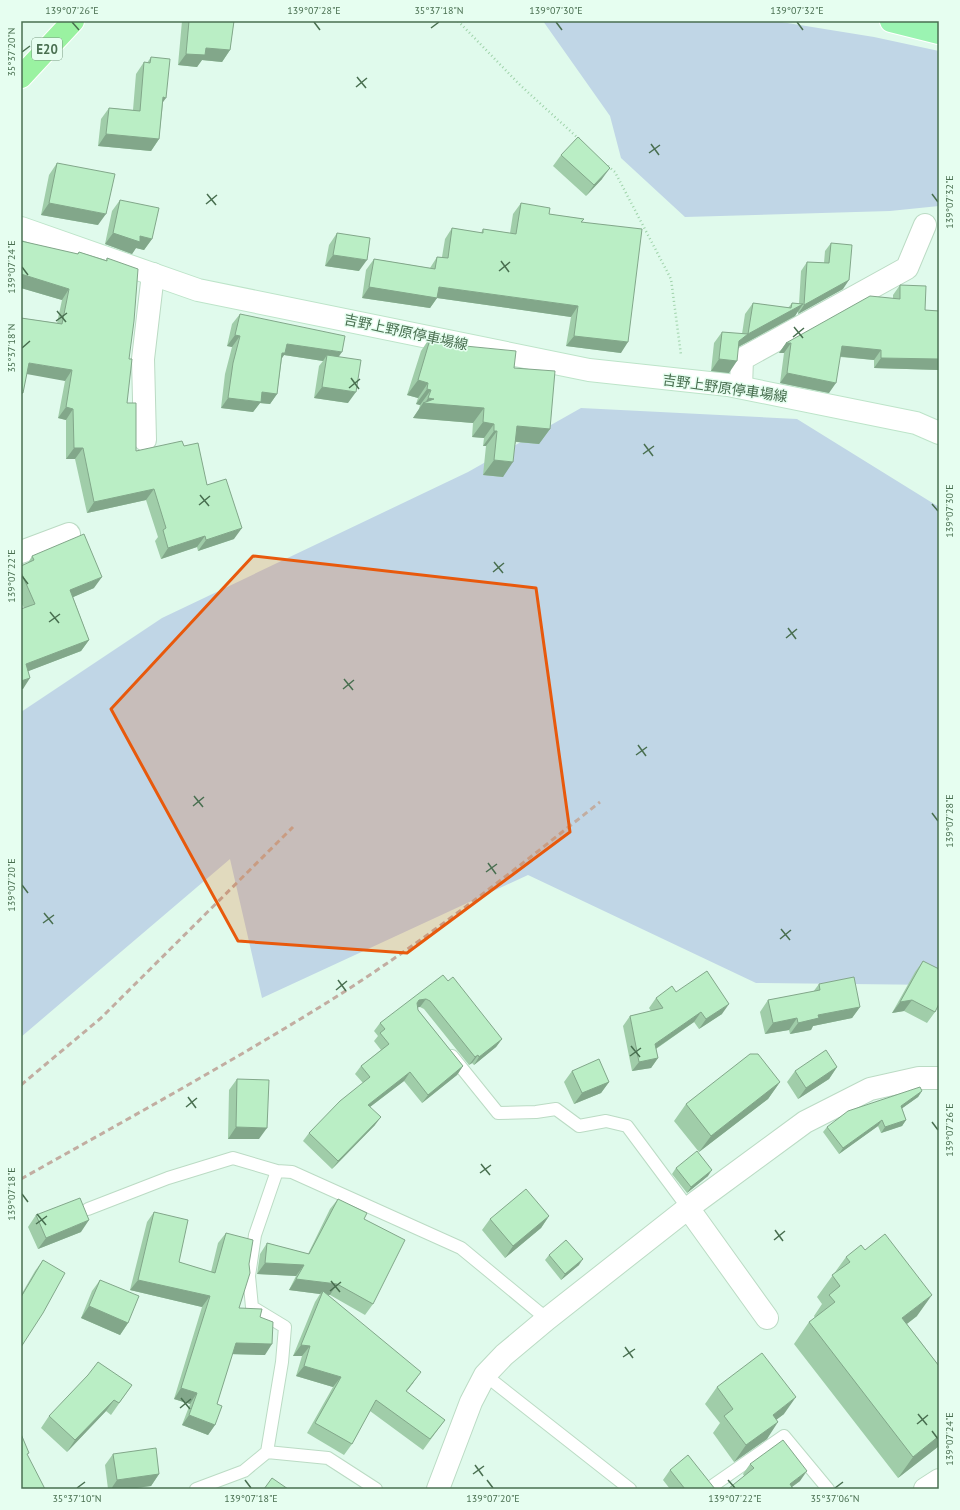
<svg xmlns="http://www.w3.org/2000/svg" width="960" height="1510" font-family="'PT Sans','Noto Sans JP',sans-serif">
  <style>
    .green { fill: #c0d6e6 }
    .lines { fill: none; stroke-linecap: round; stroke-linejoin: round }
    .service-casing { stroke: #bbdbc4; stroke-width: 14 }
    .minor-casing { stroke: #bbdbc4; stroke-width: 24 }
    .secondary-casing { stroke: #bde4c9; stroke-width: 24 }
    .trunk-casing { stroke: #fff; stroke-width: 24 }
    .motorway-casing { stroke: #fff; stroke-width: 24 }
    .path { stroke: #9ed2a9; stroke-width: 2.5; stroke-dasharray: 1 3; stroke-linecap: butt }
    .service { stroke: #fff; stroke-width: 12 }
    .minor { stroke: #fff; stroke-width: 22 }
    .secondary { stroke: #fff; stroke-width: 22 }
    .trunk { stroke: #9bf4b2; stroke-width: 22 }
    .motorway { stroke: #9af2a1; stroke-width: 22 }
    .rail { stroke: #c2ada1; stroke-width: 3; stroke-dasharray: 6 4; stroke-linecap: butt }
    .wall { fill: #a0cda9 }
    .shaded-wall { fill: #82a78a }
    .building { fill: #baeec5; stroke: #82a78a }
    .marked { fill: #e8590c; fill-opacity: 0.2; stroke: #e8590c; stroke-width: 3; stroke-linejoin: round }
    .ticks { fill: none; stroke: #496f50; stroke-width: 1.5 }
    .labels { text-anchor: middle; stroke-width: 3; stroke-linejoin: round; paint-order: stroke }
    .shield { fill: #e6fef0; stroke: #789a80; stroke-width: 1 }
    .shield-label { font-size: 13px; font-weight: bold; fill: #496f50 }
    .street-label { font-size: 14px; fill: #496f50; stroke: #e6fef0 }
    .neatline { fill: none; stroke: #496f50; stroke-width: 1.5 }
    .ticks-label { font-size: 10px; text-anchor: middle; fill: #496f50 }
  </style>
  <rect width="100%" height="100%" fill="#e0faec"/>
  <path class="green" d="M 543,21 L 775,21 L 874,37 L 939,51 L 939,206 L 890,211 L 685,217 L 621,158 L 610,116 Z
    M 581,408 L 797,419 L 939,507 L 939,985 L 756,983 L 528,875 L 262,998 L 230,859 L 21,1037 L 21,712 L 162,618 L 468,472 Z"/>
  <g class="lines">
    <g class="service-casing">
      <path id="service" d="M 452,1056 L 498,1113 L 536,1112 L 556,1109 L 579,1126 L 606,1121 L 627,1126 L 688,1208
        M 88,1209 L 168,1178 L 233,1158 L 277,1171 L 292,1172 L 461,1248 L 547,1319
        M 485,1375 L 630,1489
        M 267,1452 L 282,1362 L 285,1327 L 252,1307 L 249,1276 L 255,1235 L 277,1171
        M 196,1489 L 244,1471 L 267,1452 L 328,1458 L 376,1489
        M 708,1489 L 784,1436 L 828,1489"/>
    </g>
    <g class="minor-casing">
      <path id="minor" d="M 741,387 L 742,359 L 907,268 L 925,225
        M 145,440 L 143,359 L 153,274
        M 21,552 L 69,534
        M 688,1208 L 767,1318
        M 438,1489 L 471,1402 L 485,1375 L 504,1355 L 547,1319 L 688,1208 L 805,1122 L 870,1089 L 919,1078 L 939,1078
        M 925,1489 L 939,1480"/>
    </g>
    <g class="secondary-casing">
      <path id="secondary" d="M 21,228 L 198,290 L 589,370 L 728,385 L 916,423 L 939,433"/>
    </g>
    <g class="trunk-casing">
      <path id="trunk" d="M 891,21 L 939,33"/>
    </g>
    <g class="motorway-casing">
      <path id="motorway" d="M 21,77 L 73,21"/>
    </g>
    <path class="path" d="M 458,21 L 520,85 L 579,139
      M 608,166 L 615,172 L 671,279 L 681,355"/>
    <use href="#service" class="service"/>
    <use href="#minor" class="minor"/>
    <use href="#secondary" class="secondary"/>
    <use href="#trunk" class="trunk"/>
    <use href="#motorway" class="motorway"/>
    <path class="rail" d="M 21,1085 L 101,1018 L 293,827
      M 21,1179 C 124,1121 228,1064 328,1002 C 424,942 512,872 600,802"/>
  </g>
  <path class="wall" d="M 182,21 L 234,21 L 230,50 L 222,62 L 202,60 L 197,67 L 178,65 Z
    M 151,57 L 163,103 L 159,139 L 151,151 L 98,146 L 101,119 L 109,108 L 133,110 L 136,74 L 144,62 L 147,63 Z
    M 561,155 L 602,179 L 586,196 L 553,166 Z
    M 57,163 L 98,225 L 41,215 L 49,175 Z
    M 120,200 L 152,239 L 144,250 L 136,248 L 132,254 L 105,244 L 112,211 Z
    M 521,203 L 549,214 L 584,219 L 582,222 L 621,353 L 566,346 L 571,317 L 437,298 L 430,308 L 362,298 L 366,270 L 374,259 L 430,268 L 437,257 L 442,257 L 445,239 L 452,228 L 481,233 L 483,229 L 510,233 L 513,214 Z
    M 337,233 L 359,271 L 325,266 L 329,245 Z
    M 21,241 L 77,254 L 79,252 L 106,260 L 107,258 L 129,359 L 127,403 L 136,451 L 184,446 L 207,485 L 234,539 L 198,551 L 197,547 L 161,559 L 155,541 L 158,537 L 146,500 L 87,513 L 75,459 L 66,459 L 66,420 L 58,418 L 65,381 L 21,318 L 57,323 L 62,300 L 21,288 Z
    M 831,243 L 843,289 L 798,314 L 798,310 L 795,316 L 740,346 L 740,345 L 739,347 L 729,373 L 711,371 L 714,343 L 722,332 L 742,334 L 745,314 L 753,303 L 788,308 L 792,303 L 799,304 L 801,271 L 807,262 L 824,263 L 825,251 Z
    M 900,285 L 925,310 L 939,311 L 939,370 L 874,368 L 874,360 L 840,357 L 829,393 L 780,383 L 784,353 L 779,353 L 786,343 L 893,299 L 893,295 Z
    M 240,314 L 339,357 L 348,403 L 314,398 L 319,366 L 323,361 L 284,355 L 282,358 L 277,394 L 270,404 L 260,403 L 253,412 L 221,408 L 225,374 L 232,347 L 227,346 L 232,324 Z
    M 431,336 L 514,368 L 550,429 L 539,444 L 516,442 L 503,477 L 483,475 L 486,446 L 483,446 L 484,438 L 472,437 L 473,423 L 413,418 L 419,409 L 420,405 L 416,404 L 418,398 L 407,395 L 421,351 Z
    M 32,556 L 94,588 L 73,597 L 89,640 L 81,651 L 28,671 L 23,689 L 24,608 L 21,602 L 21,566 L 28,563 Z
    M 923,961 L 935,1012 L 927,1023 L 904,1011 L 892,1013 L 915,972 Z
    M 448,981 L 502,1039 L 496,1047 L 474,1065 L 472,1063 L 469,1065 L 424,1009 L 420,1007 L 417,1007 L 418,1010 L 463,1066 L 457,1075 L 422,1103 L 404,1081 L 370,1107 L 375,1125 L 332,1169 L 303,1141 L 309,1133 L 363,1083 L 355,1074 L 361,1066 L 381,1050 L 374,1041 L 378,1036 L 374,1031 L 380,1023 Z
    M 819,984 L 860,1007 L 852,1018 L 813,1026 L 811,1030 L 790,1034 L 789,1030 L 765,1034 L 760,1012 L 768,1000 L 813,992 Z
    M 676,992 L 722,1014 L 699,1029 L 694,1022 L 656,1049 L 658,1058 L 651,1068 L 632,1071 L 623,1026 L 630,1016 L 651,1011 L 649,1008 L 656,998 Z
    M 837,1067 L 829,1079 L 798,1099 L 787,1082 L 795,1071 Z
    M 572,1071 L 609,1082 L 601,1093 L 574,1104 L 564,1082 Z
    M 237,1079 L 259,1139 L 228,1139 L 229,1090 Z
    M 780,1082 L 768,1099 L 699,1152 L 674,1121 L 686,1104 Z
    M 922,1091 L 918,1097 L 902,1108 L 906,1120 L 902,1126 L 881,1133 L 878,1126 L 839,1154 L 823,1132 L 827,1127 Z
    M 676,1168 L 708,1176 L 687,1193 L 672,1174 Z
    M 338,1199 L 364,1219 L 373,1304 L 365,1315 L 330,1295 L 327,1295 L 413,1383 L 406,1392 L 445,1420 L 423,1450 L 370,1411 L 352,1444 L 344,1455 L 307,1433 L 333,1387 L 296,1376 L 302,1356 L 293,1356 L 315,1302 L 320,1294 L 289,1290 L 296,1276 L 257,1274 L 260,1254 L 267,1243 L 308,1254 L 330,1209 Z
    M 154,1212 L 179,1262 L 211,1272 L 218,1243 L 226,1233 L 239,1308 L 260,1317 L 265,1355 L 232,1354 L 217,1404 L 215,1425 L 208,1435 L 182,1425 L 190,1404 L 174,1399 L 202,1307 L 130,1290 L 147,1222 Z
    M 36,1215 L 81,1232 L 38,1249 L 28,1227 Z
    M 549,1216 L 541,1228 L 505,1258 L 482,1230 L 490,1219 Z
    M 549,1255 L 579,1265 L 561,1280 L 545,1260 Z
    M 846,1257 L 917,1316 L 907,1324 L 939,1366 L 939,1446 L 898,1478 L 794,1344 L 809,1322 L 815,1318 L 814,1316 L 822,1304 L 817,1297 Z
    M 43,1260 L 21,1347 L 21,1295 L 35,1271 Z
    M 100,1280 L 128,1323 L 120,1335 L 81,1318 L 92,1291 Z
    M 132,1385 L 111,1415 L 106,1411 L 67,1452 L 41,1428 L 49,1416 Z
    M 717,1387 L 784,1414 L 776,1420 L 767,1439 L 734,1462 L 713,1433 L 720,1423 L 705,1404 Z
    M 113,1454 L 159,1474 L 151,1486 L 129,1489 L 108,1489 L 105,1465 Z
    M 750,1464 L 800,1481 L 792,1487 L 744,1476 L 743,1474 Z
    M 670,1470 L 715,1489 L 670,1489 L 663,1480 Z"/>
  <path class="shaded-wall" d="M 206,48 L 230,50 L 222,62 L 202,60 L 197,67 L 178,65 L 186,54 Z
    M 163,97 L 166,98 L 158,109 Z
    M 106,134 L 159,139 L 151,151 L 98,146 Z
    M 610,168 L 602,179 L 586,196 L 594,185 Z
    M 49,203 L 106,214 L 98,225 L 41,215 Z
    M 113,233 L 140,236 L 152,239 L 144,250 L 136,248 L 132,254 L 105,244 Z
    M 333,255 L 367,260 L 359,271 L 325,266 Z
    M 21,274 L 69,289 L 62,300 L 21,288 Z
    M 849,280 L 843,289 L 798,314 L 804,305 Z
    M 369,287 L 439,287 L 578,306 L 571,317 L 437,298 L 430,308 L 362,298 Z
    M 803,304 L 795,316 L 740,346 L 748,334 Z
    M 748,334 L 740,346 L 731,353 L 739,341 Z
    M 235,335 L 240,336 L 232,347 L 227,346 Z
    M 574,336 L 628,342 L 621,353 L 566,346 Z
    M 786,343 L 791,343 L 784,353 L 779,353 Z
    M 287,344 L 342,352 L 335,362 L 327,355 L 323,361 L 284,355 L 278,364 L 275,363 Z
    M 842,346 L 881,350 L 874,360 L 835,356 Z
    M 881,358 L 939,359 L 939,370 L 874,368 Z
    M 719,359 L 737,361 L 729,373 L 711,371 Z
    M 29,363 L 72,370 L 65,381 L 21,373 Z
    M 787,373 L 836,383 L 829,393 L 780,383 Z
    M 418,380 L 428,383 L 418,398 L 407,395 Z
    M 322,387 L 356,392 L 348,403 L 314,398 Z
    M 427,389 L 431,390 L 420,405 L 416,404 Z
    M 262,392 L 277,394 L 270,404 L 260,403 L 253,412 L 221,408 L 228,398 Z
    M 428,398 L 434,399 L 484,408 L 473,423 L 413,418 L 423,403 L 425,403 Z
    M 66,407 L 73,409 L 66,420 L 58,418 Z
    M 483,422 L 494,424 L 484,438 L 472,437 Z
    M 517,426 L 550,429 L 539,444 L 507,441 Z
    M 494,431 L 497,431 L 486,446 L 483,446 Z
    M 74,448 L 83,448 L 75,459 L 66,459 Z
    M 494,460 L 513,462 L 503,477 L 483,475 Z
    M 154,489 L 146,500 L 87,513 L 94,502 Z
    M 242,528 L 234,539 L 198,551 L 206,540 Z
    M 205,536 L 197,547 L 161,559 L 168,548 Z
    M 102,577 L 94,588 L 62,602 L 70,590 Z
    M 89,640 L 81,651 L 21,674 L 26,664 Z
    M 30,678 L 23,689 L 21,689 L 21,681 Z
    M 426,999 L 420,1007 L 414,1008 L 419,1000 Z
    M 912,1000 L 904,1011 L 892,1013 L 900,1002 Z
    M 729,1004 L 722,1014 L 699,1029 L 706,1019 Z
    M 860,1007 L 852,1018 L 813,1026 L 811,1030 L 790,1034 L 798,1023 L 818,1015 Z
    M 701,1012 L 694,1022 L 648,1054 L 655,1044 Z
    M 797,1018 L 789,1030 L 765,1034 L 773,1023 Z
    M 502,1039 L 496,1047 L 474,1065 L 479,1057 Z
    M 478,1055 L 472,1063 L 469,1065 L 475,1057 Z
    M 658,1058 L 651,1068 L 632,1071 L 639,1062 Z
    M 463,1066 L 457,1075 L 422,1103 L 428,1095 Z
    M 837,1067 L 829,1079 L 798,1099 L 806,1088 Z
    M 410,1072 L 404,1081 L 362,1113 L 368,1105 Z
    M 609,1082 L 601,1093 L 574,1104 L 582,1093 Z
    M 780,1082 L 768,1099 L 699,1152 L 711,1136 Z
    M 922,1091 L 918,1097 L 897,1112 L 901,1106 Z
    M 381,1117 L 375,1125 L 332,1169 L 338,1161 Z
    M 882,1120 L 878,1126 L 839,1154 L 843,1148 Z
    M 906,1120 L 902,1126 L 881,1133 L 885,1127 Z
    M 236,1127 L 267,1128 L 259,1139 L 228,1139 Z
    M 712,1170 L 708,1176 L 687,1193 L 691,1187 Z
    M 549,1216 L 541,1228 L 505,1258 L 513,1246 Z
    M 89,1220 L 81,1232 L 38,1249 L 46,1238 Z
    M 583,1259 L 579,1265 L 561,1280 L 565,1274 Z
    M 265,1263 L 304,1265 L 296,1276 L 257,1274 Z
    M 296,1279 L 337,1284 L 330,1295 L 321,1294 L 323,1291 L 320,1294 L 289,1290 Z
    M 138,1280 L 210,1296 L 202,1307 L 130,1290 Z
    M 932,1295 L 917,1316 L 887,1339 L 902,1318 Z
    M 89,1306 L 128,1323 L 120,1335 L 81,1318 Z
    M 236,1343 L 272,1344 L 265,1355 L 228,1354 Z
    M 301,1345 L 310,1346 L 302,1356 L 293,1356 Z
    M 304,1366 L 341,1377 L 333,1387 L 296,1376 Z
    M 421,1372 L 413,1383 L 398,1402 L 406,1391 Z
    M 181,1388 L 197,1393 L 190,1404 L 174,1399 Z
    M 796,1397 L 784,1414 L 761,1431 L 773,1415 Z
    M 114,1400 L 106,1411 L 67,1452 L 75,1440 Z
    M 189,1415 L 215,1425 L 208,1435 L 182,1425 Z
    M 778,1422 L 767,1439 L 734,1462 L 746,1445 Z
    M 939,1436 L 939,1446 L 898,1478 L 913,1457 Z
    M 807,1471 L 800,1481 L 789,1489 L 790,1484 Z
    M 159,1474 L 151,1486 L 129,1489 L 111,1489 L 117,1480 Z"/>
  <path class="building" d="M 189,21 L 234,21 L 230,50 L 206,48 L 205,55 L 186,54 Z
    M 151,57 L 170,59 L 166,98 L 163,97 L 159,139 L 106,134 L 109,108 L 140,111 L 144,62 L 150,63 Z
    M 578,137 L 610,168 L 594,185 L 561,155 Z
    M 57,163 L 115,174 L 106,214 L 49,203 Z
    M 120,200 L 159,208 L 152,239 L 140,236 L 140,242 L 113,233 Z
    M 521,203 L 550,208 L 549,214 L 584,219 L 581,222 L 642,229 L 628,342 L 574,336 L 578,306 L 439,287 L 437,298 L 369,287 L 374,259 L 435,269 L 437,257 L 448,258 L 452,228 L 483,233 L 483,229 L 516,234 Z
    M 337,233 L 370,238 L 367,260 L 333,255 Z
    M 21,241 L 78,254 L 79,252 L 107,261 L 107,258 L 138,269 L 134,321 L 129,359 L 132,359 L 127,403 L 136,403 L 136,451 L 182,441 L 184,446 L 198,443 L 207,485 L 226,479 L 242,528 L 206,540 L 205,536 L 168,548 L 163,530 L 166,528 L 154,489 L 94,502 L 83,448 L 74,448 L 73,409 L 66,407 L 72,370 L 29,363 L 23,393 L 21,393 L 21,318 L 62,324 L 69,289 L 21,274 Z
    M 831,243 L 852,245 L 849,280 L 804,305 L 807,262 L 829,263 Z
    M 900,285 L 926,286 L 925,310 L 939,311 L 939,359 L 881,358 L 881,350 L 842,346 L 836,383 L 787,373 L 791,343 L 786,343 L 870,296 L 900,299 Z
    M 753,303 L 791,308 L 792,303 L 803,304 L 748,334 Z
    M 240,314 L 345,336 L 342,352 L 287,344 L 285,353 L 282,353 L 277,394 L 262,392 L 261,402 L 228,398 L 233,363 L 240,336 L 235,335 Z
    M 722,332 L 748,334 L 739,341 L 737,361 L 719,359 Z
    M 431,336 L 465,346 L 516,351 L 514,368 L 555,371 L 550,429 L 517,426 L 513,462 L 494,460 L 497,431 L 494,431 L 494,424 L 483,422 L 484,408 L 423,403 L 434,399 L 428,398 L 431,390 L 427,389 L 428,383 L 418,380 Z
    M 327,355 L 361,360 L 356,392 L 322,387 Z
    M 84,534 L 102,577 L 70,590 L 89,640 L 26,664 L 30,678 L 21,681 L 21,609 L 35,604 L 21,572 L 21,566 L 34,560 L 32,556 Z
    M 923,961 L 939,969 L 939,1004 L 935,1012 L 912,1000 L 900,1002 Z
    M 707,971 L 729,1004 L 706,1019 L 701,1012 L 655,1044 L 658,1058 L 639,1062 L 630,1016 L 663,1008 L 656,998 L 672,986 L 676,992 Z
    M 443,975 L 448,981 L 453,977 L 502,1039 L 479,1057 L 478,1055 L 475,1057 L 430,1001 L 426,999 L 419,1000 L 417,1003 L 418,1010 L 463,1066 L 428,1095 L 410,1072 L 368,1105 L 381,1117 L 338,1161 L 309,1133 L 340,1101 L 370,1077 L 361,1066 L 389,1044 L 380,1033 L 385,1029 L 380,1023 Z
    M 854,977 L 860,1007 L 818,1015 L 819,1018 L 798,1023 L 797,1018 L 773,1023 L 768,1000 L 820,990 L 819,984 Z
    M 826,1050 L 837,1067 L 806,1088 L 795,1071 Z
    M 750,1054 L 758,1054 L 780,1082 L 711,1136 L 686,1104 Z
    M 599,1059 L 609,1082 L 582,1093 L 572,1071 Z
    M 237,1079 L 269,1080 L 267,1128 L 236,1127 Z
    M 920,1087 L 922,1091 L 901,1106 L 906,1120 L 885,1127 L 882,1120 L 843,1148 L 827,1127 L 848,1111 Z
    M 697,1151 L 712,1170 L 691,1187 L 676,1168 Z
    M 526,1189 L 549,1216 L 513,1246 L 490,1219 Z
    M 80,1198 L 89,1220 L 46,1238 L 36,1215 Z
    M 338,1199 L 367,1213 L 364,1219 L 405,1240 L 373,1304 L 337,1284 L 296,1279 L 304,1265 L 265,1263 L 267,1243 L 309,1254 Z
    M 154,1212 L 188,1220 L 179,1262 L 215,1273 L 226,1233 L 253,1240 L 249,1264 L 250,1273 L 239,1308 L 262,1309 L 260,1317 L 273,1322 L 272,1344 L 236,1343 L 217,1404 L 222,1406 L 215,1425 L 189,1415 L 197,1393 L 181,1388 L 210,1296 L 138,1280 Z
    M 885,1234 L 932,1295 L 902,1318 L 939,1366 L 939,1436 L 913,1457 L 809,1322 L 835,1302 L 829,1295 L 840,1286 L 832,1275 L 850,1262 L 846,1257 L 861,1245 L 865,1250 Z
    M 566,1240 L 583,1259 L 565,1274 L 549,1255 Z
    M 43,1260 L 65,1273 L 43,1313 L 21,1347 L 21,1297 Z
    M 100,1280 L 139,1296 L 128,1323 L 89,1306 Z
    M 323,1291 L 421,1372 L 406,1391 L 445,1420 L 430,1439 L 376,1400 L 352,1444 L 315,1423 L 341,1377 L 304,1366 L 310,1346 L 301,1345 Z
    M 762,1353 L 796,1397 L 773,1415 L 778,1422 L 746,1445 L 724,1416 L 733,1409 L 717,1387 Z
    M 98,1362 L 132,1385 L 119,1403 L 114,1400 L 75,1440 L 49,1416 L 88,1375 Z
    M 21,1434 L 29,1453 L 27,1454 L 45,1489 L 21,1489 Z
    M 783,1440 L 807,1471 L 790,1484 L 793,1489 L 728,1489 L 754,1468 L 750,1464 Z
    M 156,1448 L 159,1474 L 117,1480 L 113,1454 Z
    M 688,1455 L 715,1489 L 685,1489 L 670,1470 Z
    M 272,1478 L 288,1489 L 264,1489 Z"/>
  <path class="marked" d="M 253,556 L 536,588 L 570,832 L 407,953 L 238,941 L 111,709 Z"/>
  <path class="ticks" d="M 72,22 L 79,30M 314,22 L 320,30M 556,22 L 562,30M 797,22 L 803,30M 431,28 L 439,22M 22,52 L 30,46M 357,77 L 366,88M 356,87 L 367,78M 651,144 L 659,155M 649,153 L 660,145M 207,194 L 216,205M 932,194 L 938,202M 206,204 L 217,195M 501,261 L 509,272M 22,267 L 28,275M 499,271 L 510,262M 57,311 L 66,322M 56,321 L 67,313M 794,327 L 803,338M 793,337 L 804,328M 22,348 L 30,341M 351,378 L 359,389M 349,388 L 360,379M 644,444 L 653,456M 643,454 L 654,446M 200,495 L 209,506M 932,504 L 938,511M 199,505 L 210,496M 494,562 L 503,573M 493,572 L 504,563M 22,576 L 28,584M 50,612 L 59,623M 49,622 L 60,614M 788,628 L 796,639M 786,638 L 797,629M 344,679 L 353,690M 343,689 L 354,680M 638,745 L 646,756M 636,755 L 647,747M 194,796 L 203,807M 193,806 L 204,797M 932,813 L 938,821M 488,863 L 496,874M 486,872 L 497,864M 22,885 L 28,893M 44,913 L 53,924M 43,923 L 54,915M 781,929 L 790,940M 780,939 L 791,930M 338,980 L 346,991M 336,990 L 347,981M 631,1046 L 640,1057M 630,1056 L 641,1048M 188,1097 L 196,1108M 186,1107 L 197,1098M 932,1122 L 938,1130M 481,1164 L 490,1175M 480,1173 L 491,1165M 22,1194 L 28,1202M 37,1214 L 46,1225M 36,1224 L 47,1216M 775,1230 L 783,1241M 774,1240 L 785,1231M 331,1281 L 340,1292M 330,1291 L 341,1282M 625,1347 L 633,1358M 623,1357 L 635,1349M 181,1398 L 190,1409M 180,1408 L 191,1399M 918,1414 L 927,1425M 917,1424 L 928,1415M 932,1431 L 938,1439M 475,1465 L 483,1476M 473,1474 L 484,1466M 245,1480 L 251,1488M 487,1480 L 493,1488M 728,1480 L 735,1488M 77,1488 L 85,1482M 835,1488 L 843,1482"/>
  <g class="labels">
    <rect class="shield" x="32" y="38" width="30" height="22" rx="3"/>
    <g class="shield-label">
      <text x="47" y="54">E20</text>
    </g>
    <g class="street-label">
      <text transform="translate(406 332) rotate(12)" y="5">吉野上野原停車場線</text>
      <text transform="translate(725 388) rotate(8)" y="5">吉野上野原停車場線</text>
    </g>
  </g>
  <rect width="960" height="1510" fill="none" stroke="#e6fef0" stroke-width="44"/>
  <rect x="22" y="22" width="916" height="1466" class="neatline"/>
  <g class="ticks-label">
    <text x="72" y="14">139°07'26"E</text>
    <text x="314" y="14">139°07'28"E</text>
    <text x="439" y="14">35°37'18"N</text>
    <text x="556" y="14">139°07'30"E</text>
    <text x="797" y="14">139°07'32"E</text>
    <text transform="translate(11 52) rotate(-90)" y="4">35°37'20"N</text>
    <text transform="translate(949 202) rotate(-90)" y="4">139°07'32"E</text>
    <text transform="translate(11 267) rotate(-90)" y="4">139°07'24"E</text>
    <text transform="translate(11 348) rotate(-90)" y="4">35°37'18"N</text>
    <text transform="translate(949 511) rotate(-90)" y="4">139°07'30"E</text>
    <text transform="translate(11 576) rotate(-90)" y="4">139°07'22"E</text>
    <text transform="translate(949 821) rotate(-90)" y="4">139°07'28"E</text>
    <text transform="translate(11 885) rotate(-90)" y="4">139°07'20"E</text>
    <text transform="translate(949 1130) rotate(-90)" y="4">139°07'26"E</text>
    <text transform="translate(11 1194) rotate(-90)" y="4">139°07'18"E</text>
    <text transform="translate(949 1439) rotate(-90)" y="4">139°07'24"E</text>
    <text x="77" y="1502">35°37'10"N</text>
    <text x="251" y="1502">139°07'18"E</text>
    <text x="493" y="1502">139°07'20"E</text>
    <text x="735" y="1502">139°07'22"E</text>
    <text x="835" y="1502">35°37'06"N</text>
  </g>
</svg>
